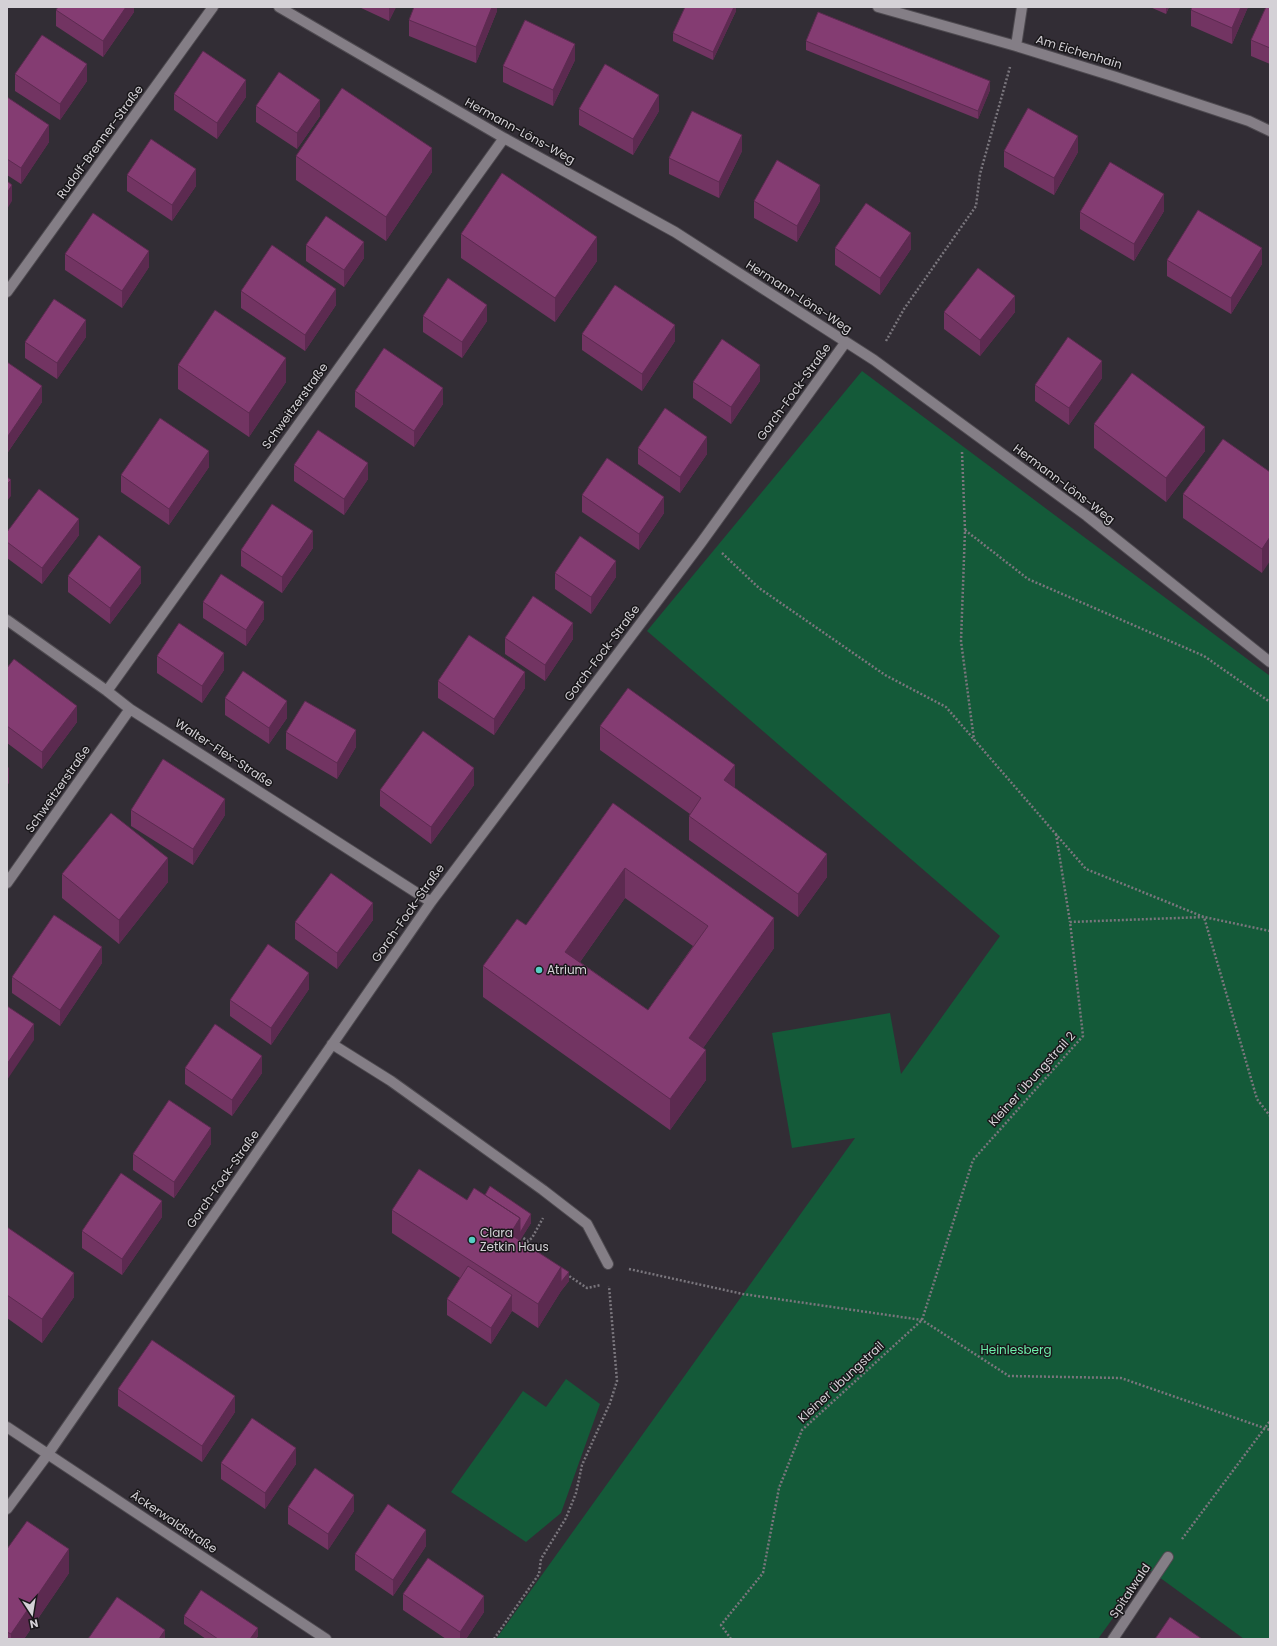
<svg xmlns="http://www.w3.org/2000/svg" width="1277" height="1646" font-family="Poppins,sans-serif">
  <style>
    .green { fill: #145a39 }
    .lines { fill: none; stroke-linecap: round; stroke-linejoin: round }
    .minor-casing { stroke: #4e4a50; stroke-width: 12 }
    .path { stroke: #7a767d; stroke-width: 2.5; stroke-dasharray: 2 2; stroke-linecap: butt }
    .minor { stroke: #847e86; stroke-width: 10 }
    .wall { fill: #723462; fill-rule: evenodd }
    .shaded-wall { fill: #5c2a50 }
    .building { fill: #843c72; stroke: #5c2a50; fill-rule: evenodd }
    .poi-dot { fill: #56cec4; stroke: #19171a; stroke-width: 1.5 }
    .labels { text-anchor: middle; stroke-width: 3; stroke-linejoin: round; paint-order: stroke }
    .street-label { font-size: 12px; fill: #d4d1d6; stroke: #19171a }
    .poi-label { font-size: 12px; fill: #d4d1d6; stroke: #19171a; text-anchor: start }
    .park-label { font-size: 12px; fill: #6deeaa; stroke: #19171a }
  </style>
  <rect width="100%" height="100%" fill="#322d35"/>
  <path class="green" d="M 862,371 L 1270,676 L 1270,1639 L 1244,1639 L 1148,1569 L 1098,1639 L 496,1639 L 855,1138 L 792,1148 L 772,1033 L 890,1013 L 901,1074 L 1000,936 L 647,631 Z
    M 566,1379 L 600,1404 L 561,1513 L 526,1542 L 451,1492 L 523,1391 L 546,1407 Z"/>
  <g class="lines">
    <g class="minor-casing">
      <path id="minor" d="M 279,7 L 504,138 L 675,232 L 874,360 L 1087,516 L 1270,662
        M 878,7 L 1016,46 L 1116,77 L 1249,121 L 1270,131
        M 1016,46 L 1022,7
        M 7,292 L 213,7
        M 7,620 L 107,691 L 130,709 L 431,902
        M 107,691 L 504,138
        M 7,883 L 130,709
        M 332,1044 L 391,1081 L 543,1190 L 587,1224 L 608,1264
        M 7,1427 L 326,1639
        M 7,1509 L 48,1454 L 431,902 L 701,543 L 845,343
        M 1113,1639 L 1168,1557"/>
    </g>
    <path class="path" d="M 886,341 L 904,309 L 976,206 L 980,174 L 1010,67
      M 962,452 L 965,530 L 961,641 L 974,740
      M 965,530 L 1028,579 L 1204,656 L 1270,702
      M 722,553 L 759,588 L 885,675 L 946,707 L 1086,869 L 1204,917 L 1270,931
      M 1056,834 L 1070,922
      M 520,1236 L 528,1241 L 532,1238 L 543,1218
      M 526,1247 L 528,1241
      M 629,1269 L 743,1294 L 922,1320 L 1009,1376 L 1121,1378 L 1270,1430
      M 566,1274 L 587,1288 L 601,1285
      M 1182,1539 L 1270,1421
      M 494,1639 L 539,1574 L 541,1559 L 566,1518 L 576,1493 L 582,1465 L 610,1403 L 617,1381 L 609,1286
      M 731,1639 L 721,1625 L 763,1573 L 779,1488 L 802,1430 L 922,1320 L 973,1160 L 1083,1036 L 1070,922 L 1204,917 L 1257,1099 L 1270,1116"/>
    <use href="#minor" class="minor"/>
  </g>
  <path class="wall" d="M 134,7 L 134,12 L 103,57 L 56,26 L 56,10 Z
    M 359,7 L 396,7 L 389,21 Z
    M 497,7 L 497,11 L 476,63 L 409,36 L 409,20 Z
    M 736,7 L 736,11 L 713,60 L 673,41 L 673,33 Z
    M 1150,7 L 1169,7 L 1166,14 Z
    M 1248,7 L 1232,44 L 1191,26 L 1191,10 Z
    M 1270,7 L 1270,64 L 1251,56 L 1251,40 Z
    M 806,41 L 990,90 L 978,119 L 806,50 Z
    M 575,60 L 553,106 L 503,82 L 503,66 Z
    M 15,74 L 87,81 L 60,120 L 15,91 Z
    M 174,94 L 246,97 L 217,139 L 174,110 Z
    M 7,97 L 49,142 L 21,184 L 7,175 Z
    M 256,106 L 320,116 L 297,149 L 256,122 Z
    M 579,109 L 659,111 L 633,155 L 579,125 Z
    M 742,151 L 719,198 L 669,174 L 669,158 Z
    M 1004,151 L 1078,152 L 1054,195 L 1004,167 Z
    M 296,156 L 432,172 L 386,241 L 296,180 Z
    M 127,175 L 196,186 L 172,221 L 127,191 Z
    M 754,201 L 820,201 L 797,242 L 754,218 Z
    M 1164,211 L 1134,261 L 1080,229 L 1080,212 Z
    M 461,234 L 597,261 L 555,322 L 461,258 Z
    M 306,245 L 364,258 L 344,287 L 306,261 Z
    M 835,248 L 911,249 L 880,295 L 835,265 Z
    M 65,254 L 149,267 L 122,308 L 65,270 Z
    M 1167,260 L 1262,264 L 1231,314 L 1167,276 Z
    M 241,291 L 336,305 L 305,351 L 241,308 Z
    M 944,312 L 1015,312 L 980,356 L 944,329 Z
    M 423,316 L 487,321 L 462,358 L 423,332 Z
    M 582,334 L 675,341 L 642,391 L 582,350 Z
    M 86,337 L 57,379 L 25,358 L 25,342 Z
    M 7,362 L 42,402 L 8,452 L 7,452 Z
    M 178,365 L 286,382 L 249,437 L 178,389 Z
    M 1102,378 L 1069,425 L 1035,401 L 1035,385 Z
    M 760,381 L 731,424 L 693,398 L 693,382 Z
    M 355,391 L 443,404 L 414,447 L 355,407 Z
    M 1094,424 L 1205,451 L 1166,502 L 1094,448 Z
    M 638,448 L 707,454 L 680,493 L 638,464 Z
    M 294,465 L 368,479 L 344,515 L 294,481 Z
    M 209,467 L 169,525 L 121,492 L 121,475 Z
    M 1270,472 L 1262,573 L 1183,518 L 1183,494 Z
    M 582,495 L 664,513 L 639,550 L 582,512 Z
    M 7,532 L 79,535 L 42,584 L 7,558 Z
    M 313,548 L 282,593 L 241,566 L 241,550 Z
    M 555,573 L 616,577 L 591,614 L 555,589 Z
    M 68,576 L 141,583 L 110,624 L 68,592 Z
    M 203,602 L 264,619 L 246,646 L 203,618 Z
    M 505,638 L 573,639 L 545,681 L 505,654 Z
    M 157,656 L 224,670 L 202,703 L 157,673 Z
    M 7,668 L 77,722 L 42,769 L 7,743 Z
    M 438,681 L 525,688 L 494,735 L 438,698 Z
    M 225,698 L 287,718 L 269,744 L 225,715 Z
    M 600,726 L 735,788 L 827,877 L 798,917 L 689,840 L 689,816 L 690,814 L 600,750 Z
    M 286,732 L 356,747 L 337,779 L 286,749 Z
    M 474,785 L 431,844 L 380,806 L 380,790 Z
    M 613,803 L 774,948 L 703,1048 L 706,1080 L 670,1130 L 483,997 L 483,966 L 526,925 ZM 625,898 L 693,946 L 648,1010 L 580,962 Z
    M 131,810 L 225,815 L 193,865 L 131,826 Z
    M 62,874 L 168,882 L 119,944 L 62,898 Z
    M 373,920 L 337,969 L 295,939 L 295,922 Z
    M 102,963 L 60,1026 L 12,993 L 12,977 Z
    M 309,989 L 271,1045 L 230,1016 L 230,1000 Z
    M 185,1068 L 262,1073 L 232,1116 L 185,1084 Z
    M 211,1144 L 174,1198 L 133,1170 L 133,1154 Z
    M 485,1195 L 531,1223 L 520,1240 L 569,1281 L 561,1291 L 538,1328 L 512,1311 L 491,1344 L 447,1315 L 447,1299 L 460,1278 L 392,1233 L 392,1210 L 467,1200 Z
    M 162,1217 L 122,1275 L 82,1248 L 82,1231 Z
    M 7,1227 L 74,1297 L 42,1343 L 7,1318 Z
    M 118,1389 L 235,1412 L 202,1462 L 118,1406 Z
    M 221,1463 L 296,1464 L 265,1509 L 221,1479 Z
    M 288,1507 L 354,1511 L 328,1550 L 288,1524 Z
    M 426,1546 L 393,1596 L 355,1570 L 355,1554 Z
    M 7,1549 L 69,1573 L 24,1639 L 7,1639 Z
    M 403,1594 L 484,1612 L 466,1639 L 446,1639 L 403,1610 Z
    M 184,1616 L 258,1636 L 256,1639 L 206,1639 L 184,1624 Z"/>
  <path class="shaded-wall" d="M 126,7 L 134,7 L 134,12 L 103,57 L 103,41 Z
    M 389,7 L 396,7 L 389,21 Z
    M 492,7 L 497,7 L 497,11 L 476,63 L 476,47 Z
    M 734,7 L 736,7 L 736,11 L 713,60 L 713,52 Z
    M 1166,7 L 1169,7 L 1166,14 Z
    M 1241,7 L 1248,7 L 1232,44 L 1232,28 Z
    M 575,44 L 575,60 L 553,106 L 553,90 Z
    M 87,64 L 87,81 L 60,120 L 60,104 Z
    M 246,80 L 246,97 L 217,139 L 217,123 Z
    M 990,81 L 990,90 L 978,119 L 978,111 Z
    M 659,95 L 659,111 L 633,155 L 633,139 Z
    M 320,100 L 320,116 L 297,149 L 297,133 Z
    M 49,125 L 49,142 L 21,184 L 21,168 Z
    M 742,135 L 742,151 L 719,198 L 719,182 Z
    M 1078,136 L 1078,152 L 1054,195 L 1054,178 Z
    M 432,148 L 432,172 L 386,241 L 386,217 Z
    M 196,169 L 196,186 L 172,221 L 172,205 Z
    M 12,185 L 12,201 L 7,209 L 7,193 Z
    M 820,185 L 820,201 L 797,242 L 797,226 Z
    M 1164,194 L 1164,211 L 1134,261 L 1134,244 Z
    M 911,233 L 911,249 L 880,295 L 880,278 Z
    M 597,237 L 597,261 L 555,322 L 555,298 Z
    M 364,242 L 364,258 L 344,287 L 344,270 Z
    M 1262,248 L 1262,264 L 1231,314 L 1231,298 Z
    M 149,251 L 149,267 L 122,308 L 122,291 Z
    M 336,289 L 336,305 L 305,351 L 305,335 Z
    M 1015,296 L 1015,312 L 980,356 L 980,340 Z
    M 487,305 L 487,321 L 462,358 L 462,342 Z
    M 86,320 L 86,337 L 57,379 L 57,363 Z
    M 675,325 L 675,341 L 642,391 L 642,374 Z
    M 286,358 L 286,382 L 249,437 L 249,413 Z
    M 1102,361 L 1102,378 L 1069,425 L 1069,408 Z
    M 760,365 L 760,381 L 731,424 L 731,407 Z
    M 42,386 L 42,402 L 8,452 L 8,436 Z
    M 443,388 L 443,404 L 414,447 L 414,431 Z
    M 1205,427 L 1205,451 L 1166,502 L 1166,478 Z
    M 707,437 L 707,454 L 680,493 L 680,477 Z
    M 209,451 L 209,467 L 169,525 L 169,509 Z
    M 368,463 L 368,479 L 344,515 L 344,499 Z
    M 11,480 L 11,496 L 7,501 L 7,484 Z
    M 664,497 L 664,513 L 639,550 L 639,534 Z
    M 79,519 L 79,535 L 42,584 L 42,568 Z
    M 313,531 L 313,548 L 282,593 L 282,577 Z
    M 1270,537 L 1270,561 L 1262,573 L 1262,549 Z
    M 616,561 L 616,577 L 591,614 L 591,597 Z
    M 141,567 L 141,583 L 110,624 L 110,608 Z
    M 264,602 L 264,619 L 246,646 L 246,630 Z
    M 573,623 L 573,639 L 545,681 L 545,665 Z
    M 224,653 L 224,670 L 202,703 L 202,686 Z
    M 525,672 L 525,688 L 494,735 L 494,719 Z
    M 287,701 L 287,718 L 269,744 L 269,728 Z
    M 77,706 L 77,722 L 42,769 L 42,752 Z
    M 356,730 L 356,747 L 337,779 L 337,763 Z
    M 735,765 L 735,789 L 724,780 Z
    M 9,767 L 9,783 L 7,786 L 7,769 Z
    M 474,768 L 474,785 L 431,844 L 431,827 Z
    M 225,799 L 225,815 L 193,865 L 193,849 Z
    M 827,854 L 827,877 L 798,917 L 798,894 Z
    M 168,858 L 168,882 L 119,944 L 119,920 Z
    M 625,868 L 625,898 L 565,983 L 565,952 Z
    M 373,903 L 373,920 L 337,969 L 337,953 Z
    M 774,918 L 774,948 L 689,1068 L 689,1038 Z
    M 102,947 L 102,963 L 60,1026 L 60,1010 Z
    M 309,973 L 309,989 L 271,1045 L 271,1028 Z
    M 34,1024 L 34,1040 L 7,1080 L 7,1064 Z
    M 706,1050 L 706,1080 L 670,1130 L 670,1099 Z
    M 262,1056 L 262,1073 L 232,1116 L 232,1100 Z
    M 211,1128 L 211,1144 L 174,1198 L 174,1182 Z
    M 162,1201 L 162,1217 L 122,1275 L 122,1259 Z
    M 531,1214 L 531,1223 L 513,1252 L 510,1234 L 520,1218 Z
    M 561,1267 L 561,1282 L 569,1272 L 569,1281 L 561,1291 L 538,1328 L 538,1304 Z
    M 74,1273 L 74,1297 L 42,1343 L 42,1319 Z
    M 512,1295 L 512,1311 L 491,1344 L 491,1328 Z
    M 235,1396 L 235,1412 L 202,1462 L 202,1446 Z
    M 296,1448 L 296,1464 L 265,1509 L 265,1493 Z
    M 354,1495 L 354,1511 L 328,1550 L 328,1534 Z
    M 426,1530 L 426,1546 L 393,1596 L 393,1580 Z
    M 69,1549 L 69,1573 L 24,1639 L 11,1639 L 11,1634 Z
    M 484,1596 L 484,1612 L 466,1639 L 460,1639 L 460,1632 Z
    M 258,1628 L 258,1636 L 256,1639 L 250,1639 Z
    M 165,1630 L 165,1639 L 159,1639 Z"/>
  <path class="building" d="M 58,7 L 126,7 L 103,41 L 56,10 Z
    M 414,7 L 492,7 L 476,47 L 409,20 Z
    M 685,7 L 734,7 L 713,52 L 673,33 Z
    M 1192,7 L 1241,7 L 1232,28 L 1191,10 Z
    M 1266,7 L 1270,7 L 1270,48 L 1251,40 Z
    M 818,12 L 990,81 L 978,111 L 806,41 Z
    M 525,20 L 575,44 L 553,90 L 503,66 Z
    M 42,35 L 87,64 L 60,104 L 15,74 Z
    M 203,51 L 246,80 L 217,123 L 174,94 Z
    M 605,64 L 659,95 L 633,139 L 579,109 Z
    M 279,72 L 320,100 L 297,133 L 256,106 Z
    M 342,88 L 432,148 L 386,217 L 296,156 Z
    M 7,97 L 49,125 L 21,168 L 7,159 Z
    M 1028,108 L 1078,136 L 1054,178 L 1004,151 Z
    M 692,111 L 742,135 L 719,182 L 669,158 Z
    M 151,139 L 196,169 L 172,205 L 127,175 Z
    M 777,160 L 820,185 L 797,226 L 754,201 Z
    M 1110,162 L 1164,194 L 1134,244 L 1080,212 Z
    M 502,173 L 597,237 L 555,298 L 461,234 Z
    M 7,181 L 12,185 L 7,193 Z
    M 866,203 L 911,233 L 880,278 L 835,248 Z
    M 1198,210 L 1262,248 L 1231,298 L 1167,260 Z
    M 93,213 L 149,251 L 122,291 L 65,254 Z
    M 326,216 L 364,242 L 344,270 L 306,245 Z
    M 272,245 L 336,289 L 305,335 L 241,291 Z
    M 978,268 L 1015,296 L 980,340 L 944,312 Z
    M 448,278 L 487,305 L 462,342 L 423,316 Z
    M 615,285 L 675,325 L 642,374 L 582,334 Z
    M 54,299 L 86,320 L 57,363 L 25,342 Z
    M 215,310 L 286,358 L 249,413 L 178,365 Z
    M 1068,337 L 1102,361 L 1069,408 L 1035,385 Z
    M 722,339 L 760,365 L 731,407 L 693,382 Z
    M 384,348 L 443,388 L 414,431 L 355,391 Z
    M 7,362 L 42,386 L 8,436 L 7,436 Z
    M 1132,373 L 1205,427 L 1166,478 L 1094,424 Z
    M 665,408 L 707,437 L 680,477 L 638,448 Z
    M 160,418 L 209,451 L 169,509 L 121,475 Z
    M 318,430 L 368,463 L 344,499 L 294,465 Z
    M 1223,439 L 1270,472 L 1270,537 L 1262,549 L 1183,494 Z
    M 607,458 L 664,497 L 639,534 L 582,495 Z
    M 7,477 L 11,480 L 7,484 Z
    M 39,489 L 79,519 L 42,568 L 7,542 L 7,532 Z
    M 272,504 L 313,531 L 282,577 L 241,550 Z
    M 99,535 L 141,567 L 110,608 L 68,576 Z
    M 580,536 L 616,561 L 591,597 L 555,573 Z
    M 221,574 L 264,602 L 246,630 L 203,602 Z
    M 533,596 L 573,623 L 545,665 L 505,638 Z
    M 179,623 L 224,653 L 202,686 L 157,656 Z
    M 469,635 L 525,672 L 494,719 L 438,681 Z
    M 14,659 L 77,706 L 42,752 L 7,726 L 7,668 Z
    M 243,671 L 287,701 L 269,728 L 225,698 Z
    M 628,688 L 735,765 L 724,780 L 827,854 L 798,894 L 689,816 L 701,798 L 600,726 Z
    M 305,701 L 356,730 L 337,763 L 286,732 Z
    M 423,731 L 474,768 L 431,827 L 380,790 Z
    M 163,759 L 225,799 L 193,849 L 131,810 Z
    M 613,803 L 774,918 L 689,1038 L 706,1050 L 670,1099 L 483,966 L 517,919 L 526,925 ZM 625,868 L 708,926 L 648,1010 L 565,952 Z
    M 111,813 L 168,858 L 119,920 L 62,874 Z
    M 331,873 L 373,903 L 337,953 L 295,922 Z
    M 54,915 L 102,947 L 60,1010 L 12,977 Z
    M 268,944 L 309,973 L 271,1028 L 230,1000 Z
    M 7,1006 L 34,1024 L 7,1064 Z
    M 215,1024 L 262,1056 L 232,1100 L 185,1068 Z
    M 169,1100 L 211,1128 L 174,1182 L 133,1154 Z
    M 419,1169 L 467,1200 L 474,1188 L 520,1218 L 510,1234 L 561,1267 L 538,1304 L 392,1210 Z
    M 121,1173 L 162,1201 L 122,1259 L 82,1231 Z
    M 490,1186 L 531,1214 L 520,1233 L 520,1218 L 485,1195 Z
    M 7,1227 L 74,1273 L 42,1319 L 7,1295 Z
    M 468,1266 L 512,1295 L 491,1328 L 447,1299 Z
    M 561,1267 L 569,1272 L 561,1282 Z
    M 152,1340 L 235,1396 L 202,1446 L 118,1389 Z
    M 252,1418 L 296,1448 L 265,1493 L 221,1463 Z
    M 315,1468 L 354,1495 L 328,1534 L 288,1507 Z
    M 388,1504 L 426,1530 L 393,1580 L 355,1554 Z
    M 27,1521 L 69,1549 L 11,1634 L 7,1632 L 7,1549 Z
    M 428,1558 L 484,1596 L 460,1632 L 403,1594 Z
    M 201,1590 L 258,1628 L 250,1639 L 218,1639 L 184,1616 Z
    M 117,1597 L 165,1630 L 159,1639 L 88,1639 Z
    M 1170,1617 L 1202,1639 L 1155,1639 Z"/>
  <g class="poi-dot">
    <circle cx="539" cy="970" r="4"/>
    <circle cx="472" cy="1240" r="4"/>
  </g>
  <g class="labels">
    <g class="street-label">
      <text transform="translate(1079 52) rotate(17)" y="4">Am Eichenhain</text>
      <text transform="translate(520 131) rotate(29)" y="4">Hermann-Löns-Weg</text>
      <text transform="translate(100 142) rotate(-54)" y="4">Rudolf-Brenner-Straße</text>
      <text transform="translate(799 297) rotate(33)" y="4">Hermann-Löns-Weg</text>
      <text transform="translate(794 392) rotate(-54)" y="4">Gorch-Fock-Straße</text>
      <text transform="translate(295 406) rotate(-54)" y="4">Schweitzerstraße</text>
      <text transform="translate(1064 484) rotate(37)" y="4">Hermann-Löns-Weg</text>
      <text transform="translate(602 653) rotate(-53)" y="4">Gorch-Fock-Straße</text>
      <text transform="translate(224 753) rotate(33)" y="4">Walter-Flex-Straße</text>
      <text transform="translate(58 789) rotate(-55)" y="4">Schweitzerstraße</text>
      <text transform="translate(408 913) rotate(-55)" y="4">Gorch-Fock-Straße</text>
      <text transform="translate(1032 1079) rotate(-48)" y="4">Kleiner Übungstrail 2</text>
      <text transform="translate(223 1179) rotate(-55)" y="4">Gorch-Fock-Straße</text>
      <text transform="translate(841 1382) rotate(-43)" y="4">Kleiner Übungstrail</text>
      <text transform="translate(174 1522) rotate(34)" y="4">Äckerwaldstraße</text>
      <text transform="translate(1130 1591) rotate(-56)" y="4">Spitalwald</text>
    </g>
    <g class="poi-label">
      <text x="547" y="974">Atrium</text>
      <text x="480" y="1237">Clara<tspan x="480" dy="14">Zetkin Haus</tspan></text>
    </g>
    <g class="park-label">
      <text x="1016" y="1354">Heinlesberg</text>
    </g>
  </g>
  <rect width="1277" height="1646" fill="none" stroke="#d4d1d6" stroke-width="16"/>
  <g transform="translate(32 1614) rotate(168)" stroke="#19171a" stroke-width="3" paint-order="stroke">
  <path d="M0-3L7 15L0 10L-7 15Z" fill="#d4d1d6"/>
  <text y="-6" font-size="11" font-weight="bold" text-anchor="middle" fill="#d4d1d6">N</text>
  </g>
</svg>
